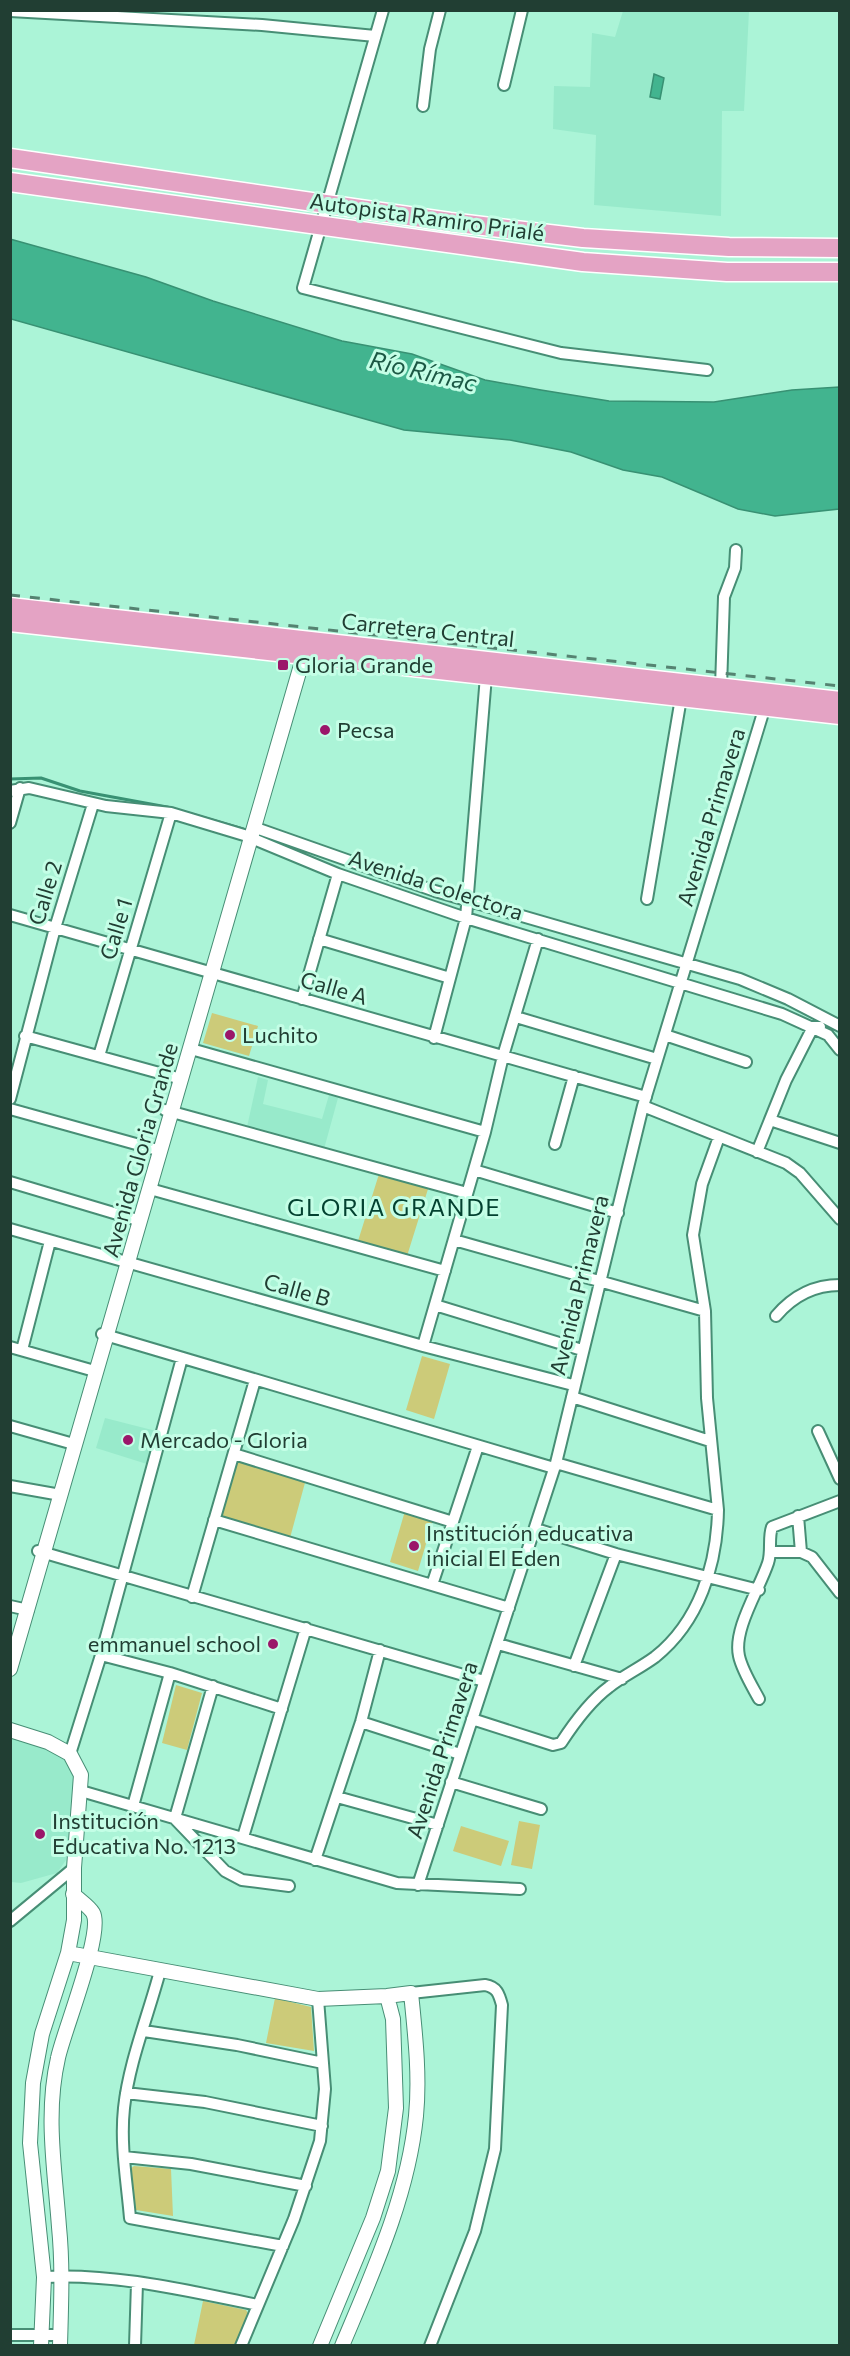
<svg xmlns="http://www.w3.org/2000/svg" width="850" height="2356" font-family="Commissioner,sans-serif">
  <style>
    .built { fill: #98eacb }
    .green { fill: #cccb79 }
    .water { fill: #42b48f; stroke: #389173; stroke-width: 1.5 }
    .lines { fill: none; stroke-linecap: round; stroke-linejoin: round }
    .stream { stroke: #389173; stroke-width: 3 }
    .minor-casing { stroke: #478e75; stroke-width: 14 }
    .tertiary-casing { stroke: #478e75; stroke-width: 16 }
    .trunk-casing { stroke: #fff; stroke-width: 21 }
    .minor { stroke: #fff; stroke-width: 10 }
    .tertiary { stroke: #fff; stroke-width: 14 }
    .trunk { stroke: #e4a3c4; stroke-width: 18 }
    .rail { stroke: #558371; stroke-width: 3; stroke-dasharray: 10 10; stroke-linecap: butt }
    .poi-dot { fill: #9b176a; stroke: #c4fee6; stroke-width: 2 }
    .labels { text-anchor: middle; stroke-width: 6; stroke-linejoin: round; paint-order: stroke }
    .street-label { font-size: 22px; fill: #213e33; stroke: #c4fee6 }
    .poi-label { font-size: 22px; fill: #213e33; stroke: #c4fee6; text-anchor: start }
    .water-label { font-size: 24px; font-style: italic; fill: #1b5844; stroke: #c4fee6 }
    .neighbourhood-label { font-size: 24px; letter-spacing: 1.5px; fill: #034130; stroke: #c4fee6 }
  </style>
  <rect width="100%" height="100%" fill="#abf4d7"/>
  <path class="built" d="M 623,11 L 749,11 L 744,111 L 722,111 L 721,216 L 594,205 L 596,135 L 553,129 L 554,86 L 590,87 L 592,33 L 615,37 Z
    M 258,1077 L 268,1080 L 263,1104 L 322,1119 L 329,1095 L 338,1098 L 324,1149 L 247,1127 Z
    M 105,1418 L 160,1432 L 150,1465 L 96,1448 Z
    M 11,1735 L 66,1758 L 77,1778 L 66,1860 L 57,1873 L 21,1883 L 11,1882 Z"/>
  <path class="green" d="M 212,1013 L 258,1026 L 249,1056 L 203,1043 Z
    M 379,1174 L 428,1189 L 407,1256 L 358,1241 Z
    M 422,1356 L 450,1364 L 434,1419 L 406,1410 Z
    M 235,1457 L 306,1479 L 290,1538 L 219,1515 Z
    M 405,1511 L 433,1520 L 418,1571 L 390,1562 Z
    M 176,1685 L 202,1693 L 187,1750 L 162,1743 Z
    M 519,1821 L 540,1825 L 532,1869 L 511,1865 Z
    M 461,1826 L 509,1841 L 501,1866 L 453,1851 Z
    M 275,1998 L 311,2007 L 314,2051 L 266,2043 Z
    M 134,2166 L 171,2169 L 173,2216 L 136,2210 L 130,2169 Z
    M 203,2301 L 246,2310 L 248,2313 L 235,2345 L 194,2345 Z"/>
  <path class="water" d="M 654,74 L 664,78 L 660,99 L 650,97 Z
    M 10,239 L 146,277 L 213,301 L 342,341 L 412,354 L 485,380 L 541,390 L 609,401 L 714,402 L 792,390 L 839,387 L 839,509 L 775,516 L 738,509 L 662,477 L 623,470 L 571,452 L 510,440 L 404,430 L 11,319 Z"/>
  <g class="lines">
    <path class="stream" d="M 10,779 L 41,778 L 80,791 L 167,807 L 243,829"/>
    <g class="minor-casing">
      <path id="minor" d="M 383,10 L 303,288 L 561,353 L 707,370
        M 10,11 L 262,25 L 375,36
        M 504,85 L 522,10
        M 423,106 L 430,49 L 440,10
        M 721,687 L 724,597 L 735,568 L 736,550
        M 10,791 L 29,788 L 106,806 L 171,813 L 244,835 L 338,874 L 466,918 L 782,1014 L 828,1035 L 840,1050
        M 10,823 L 20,788
        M 256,828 L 435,891 L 740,979 L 788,999 L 840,1026
        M 647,899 L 681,698
        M 10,915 L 646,1097
        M 319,939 L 450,978
        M 302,999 L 338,874
        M 516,1017 L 657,1059
        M 665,1035 L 746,1062
        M 25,1036 L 174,1077
        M 434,1038 L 466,918 L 486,676
        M 191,1049 L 485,1132
        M 99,1056 L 171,813
        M 10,1099 L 55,928 L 93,804
        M 643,1106 L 786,1163 L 800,1173 L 840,1219
        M 10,1109 L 154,1149
        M 165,1110 L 467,1193
        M 770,1120 L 840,1143
        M 555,1144 L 574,1076
        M 757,1152 L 786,1080 L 813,1027 L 820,1027
        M 474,1170 L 618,1213
        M 10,1182 L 134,1219
        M 150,1189 L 445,1271
        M 10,1229 L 423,1346 L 573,1385
        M 454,1240 L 705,1311
        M 435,1305 L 582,1350
        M 776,1316 C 792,1297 814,1285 840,1285
        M 102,1334 L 554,1468
        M 423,1346 L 485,1132 L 503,1056 L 538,939
        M 10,1347 L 91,1370
        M 22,1350 L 50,1241
        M 572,1397 L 710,1441
        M 10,1426 L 70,1443
        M 818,1431 L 840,1479
        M 234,1454 L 453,1522
        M 556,1463 L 718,1510
        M 10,1486 L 55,1494
        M 798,1516 L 801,1552
        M 214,1520 L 509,1608
        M 536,1529 L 616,1554 L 759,1590
        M 38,1551 L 484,1681
        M 771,1552 L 801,1552 L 812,1557 L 840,1593
        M 432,1585 L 478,1446
        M 192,1597 L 255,1380
        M 10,1606 L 28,1610
        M 498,1644 L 622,1679
        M 101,1655 L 170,1673 L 282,1709
        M 574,1666 L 616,1554
        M 759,1699 C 752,1686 742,1670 739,1656 C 733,1629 759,1590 768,1563 C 772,1551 768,1538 772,1527 L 840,1501
        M 472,1719 L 553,1745 L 561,1743 C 574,1723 590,1701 609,1687 C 623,1676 640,1668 655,1657 C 699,1622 717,1565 718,1510 L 707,1398 L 705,1311 L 693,1235 L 702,1184 L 719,1137
        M 361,1722 L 460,1754
        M 70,1754 L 101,1655 L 182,1358
        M 451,1782 L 541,1809
        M 81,1791 L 397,1883 L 520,1889
        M 337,1797 L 438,1825
        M 133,1806 L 170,1673
        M 175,1818 L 213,1686
        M 175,1819 L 225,1871 L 242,1880 L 289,1886
        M 243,1837 L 306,1628
        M 315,1860 L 361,1722 L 380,1650
        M 418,1885 L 556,1463 L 643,1106 L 766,703
        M 10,1921 L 74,1868
        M 160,1971 C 148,2016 129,2062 124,2108 C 120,2145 127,2182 130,2218 L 283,2246
        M 411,1993 L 485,1985 C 497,1987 499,1994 502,2005 L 495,2149 L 475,2231 L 430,2346
        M 144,2031 L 237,2045 L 323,2063
        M 126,2093 L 205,2102 L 322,2126
        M 124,2157 L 191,2164 L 306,2186
        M 44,2277 C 115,2273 188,2291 258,2305
        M 10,2335 L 60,2335
        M 135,2346 L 137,2283
        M 241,2346 L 294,2219 L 320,2141 L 325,2089 L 318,1999"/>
    </g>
    <g class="tertiary-casing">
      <path id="tertiary" d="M 10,1669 L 306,648
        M 10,1730 L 48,1742 L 70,1754 L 81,1775 L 74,1868 L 74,1920 L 68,1953 L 42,2034 L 33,2083 L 30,2143 L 44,2277 L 41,2346
        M 68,1953 L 318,1999 L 387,1996 L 411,1993 C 415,2033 420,2075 416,2116 C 408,2196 373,2272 342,2346
        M 60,2346 C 61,2306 63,2267 59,2227 C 55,2171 45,2114 58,2058 C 63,2033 104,1932 93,1913 C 89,1906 79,1900 73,1894
        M 320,2346 L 373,2218 L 388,2171 L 396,2108 L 393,2019 L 387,1996"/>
    </g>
    <g class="trunk-casing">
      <path id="trunk" d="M 10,158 L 450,222 L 583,238 L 729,247 L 840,248
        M 10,182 L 583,262 L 727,272 L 840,272
        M 10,607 L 840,701
        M 10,622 L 840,715"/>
    </g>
    <use href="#minor" class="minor"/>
    <use href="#tertiary" class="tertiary"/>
    <use href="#trunk" class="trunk"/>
    <path class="rail" d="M 10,595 L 840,686"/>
  </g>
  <g class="poi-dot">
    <rect x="277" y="659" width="12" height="12" rx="3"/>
    <circle cx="325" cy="730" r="6"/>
    <circle cx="230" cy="1035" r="6"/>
    <circle cx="128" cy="1440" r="6"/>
    <circle cx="414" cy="1546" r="6"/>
    <circle cx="273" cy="1644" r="6"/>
    <circle cx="40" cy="1834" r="6"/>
  </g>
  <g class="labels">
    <g class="street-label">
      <text transform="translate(427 217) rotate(8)" y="8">Autopista Ramiro Prialé</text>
      <text transform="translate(428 630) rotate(6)" y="8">Carretera Central</text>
      <text transform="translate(711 817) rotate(-73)" y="8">Avenida Primavera</text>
      <text transform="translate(436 885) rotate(18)" y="8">Avenida Colectora</text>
      <text transform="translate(45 893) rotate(-73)" y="8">Calle 2</text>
      <text transform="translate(116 929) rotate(-73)" y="8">Calle 1</text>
      <text transform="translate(334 988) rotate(16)" y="8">Calle A</text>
      <text transform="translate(140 1150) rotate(-74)" y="8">Avenida Gloria Grande</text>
      <text transform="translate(579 1285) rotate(-76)" y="8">Avenida Primavera</text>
      <text transform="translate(297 1290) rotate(16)" y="8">Calle B</text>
      <text transform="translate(442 1750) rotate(-72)" y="8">Avenida Primavera</text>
    </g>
    <g class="poi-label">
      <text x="295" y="673">Gloria Grande</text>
      <text x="337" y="738">Pecsa</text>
      <text x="242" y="1043">Luchito</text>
      <text x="140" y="1448">Mercado - Gloria</text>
      <text x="426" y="1541">Institución educativa<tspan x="426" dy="25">inicial El Eden</tspan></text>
      <text x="261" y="1652" text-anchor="end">emmanuel school</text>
      <text x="52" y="1829">Institución<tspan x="52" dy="25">Educativa No. 1213</tspan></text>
    </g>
    <g class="water-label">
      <text transform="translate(423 372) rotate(13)" y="8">Río Rímac</text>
    </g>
    <g class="neighbourhood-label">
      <text x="394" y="1216">GLORIA GRANDE</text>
    </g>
  </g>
  <rect width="850" height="2356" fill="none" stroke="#213e33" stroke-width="24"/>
</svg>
